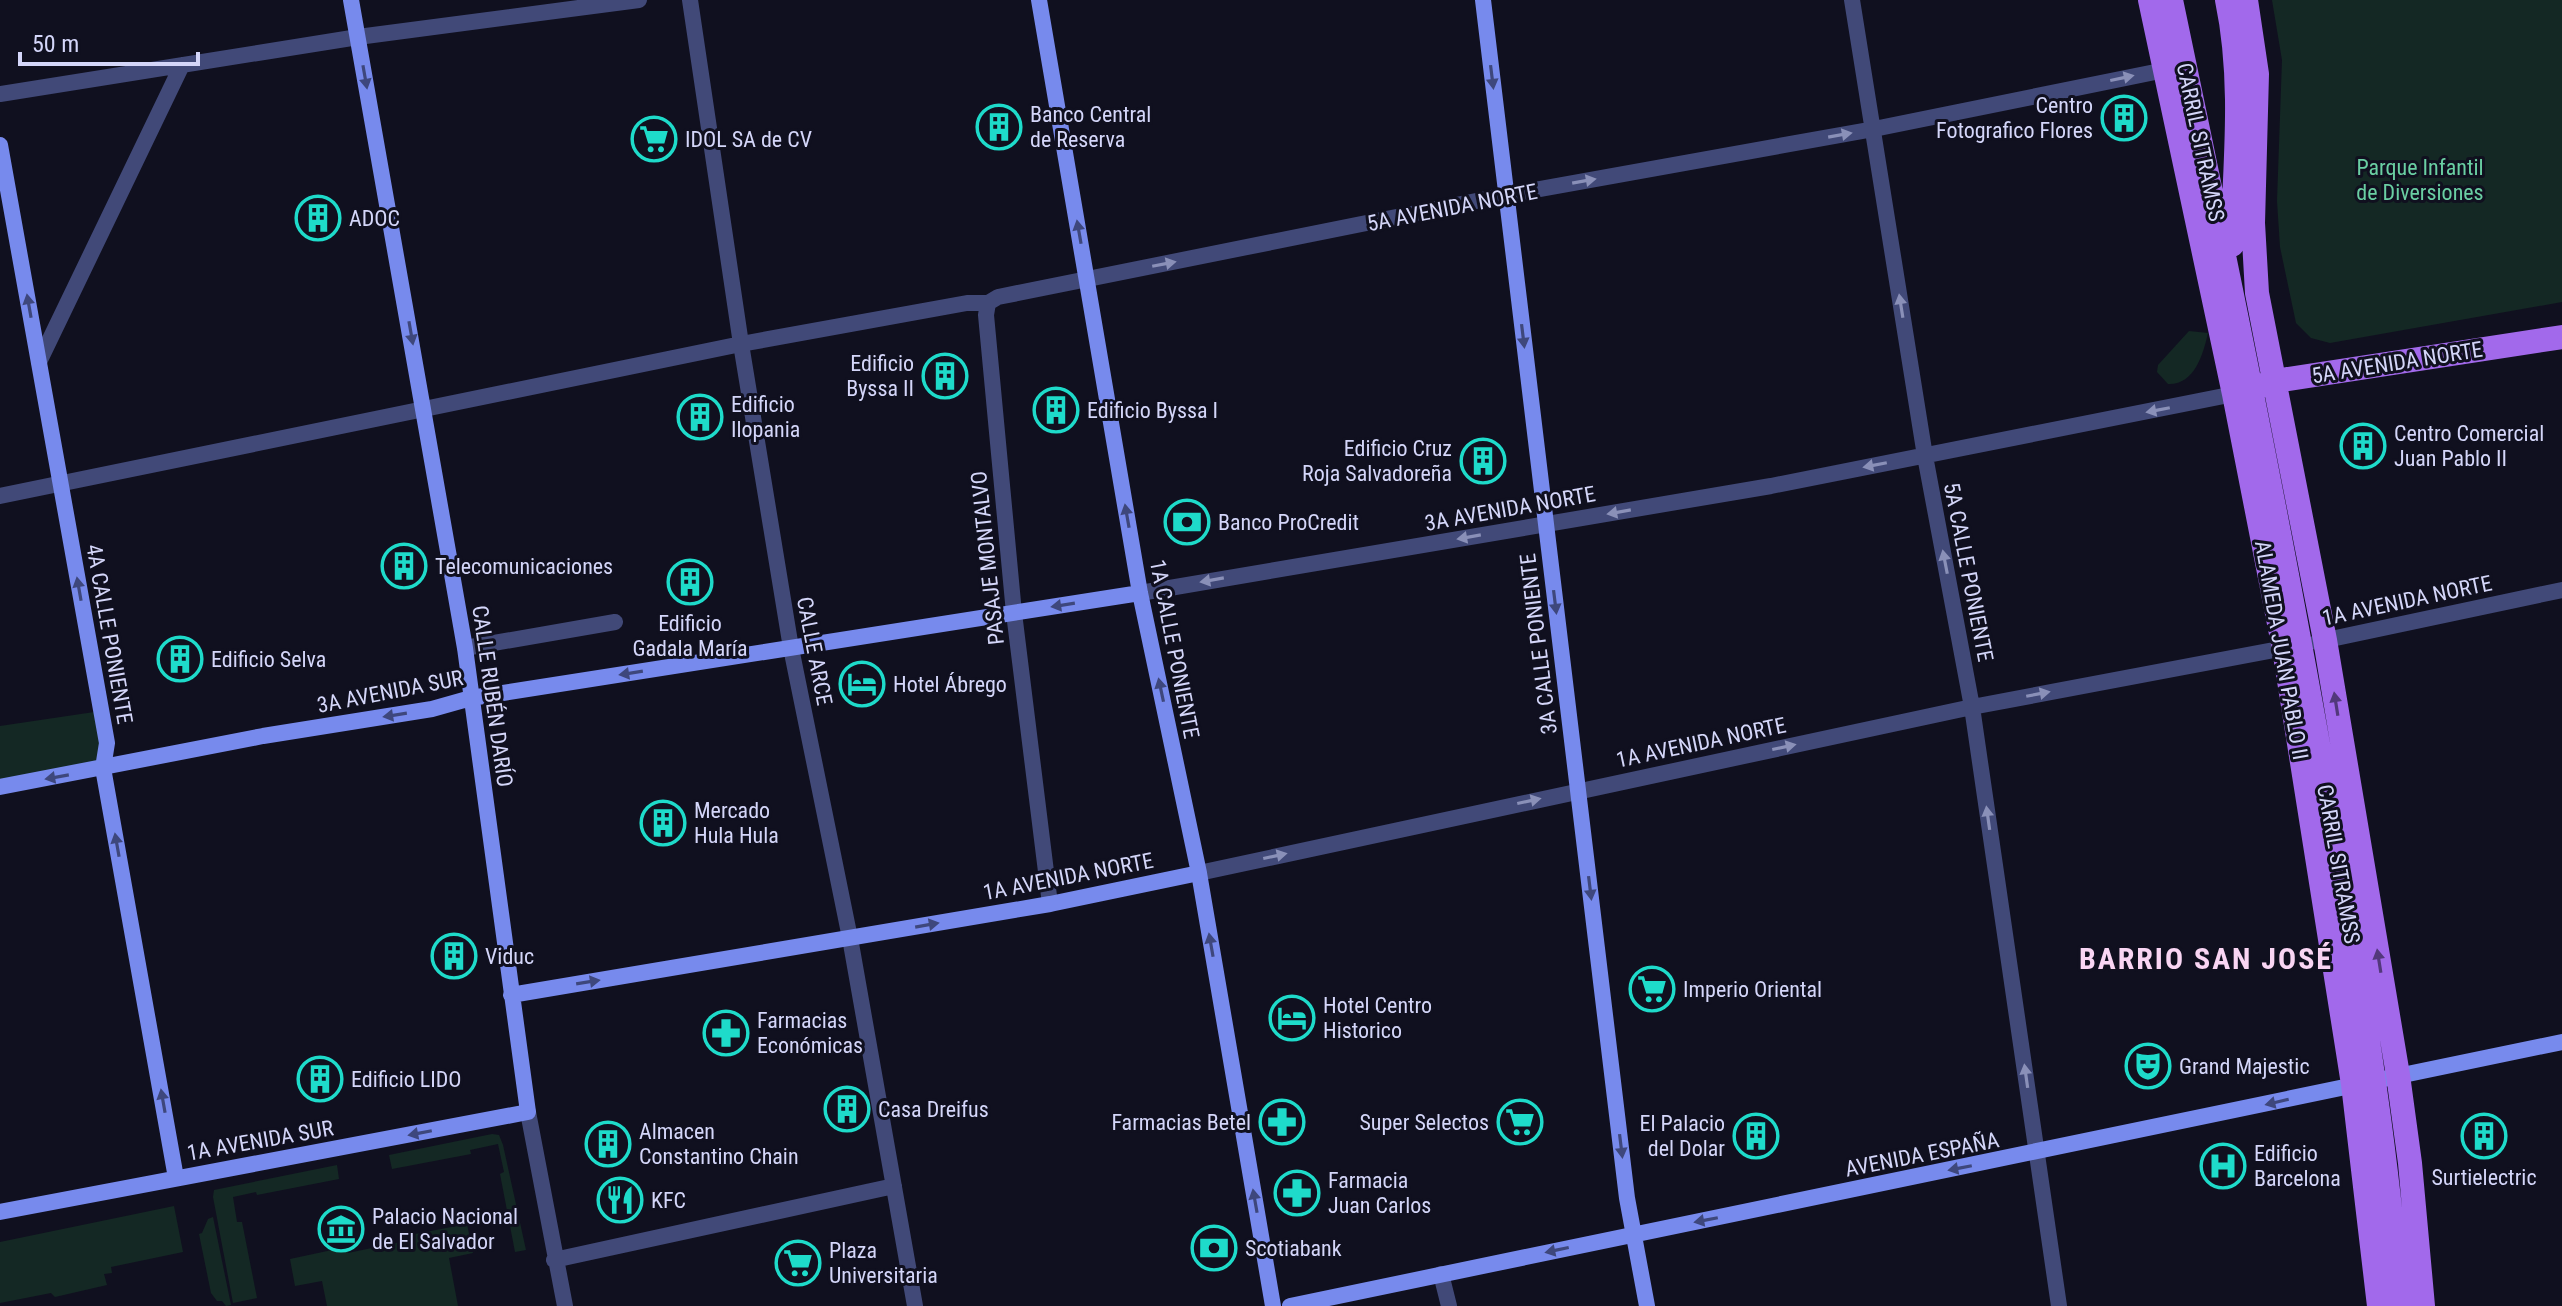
<svg xmlns="http://www.w3.org/2000/svg" width="2562" height="1306" font-family="'Roboto Condensed',sans-serif">
  <style>
    .green { fill: #142824 }
    .lines { fill: none; stroke-linecap: round; stroke-linejoin: round }
    .street { stroke: #414978; stroke-width: 16 }
    .secondary { stroke: #778aed; stroke-width: 16 }
    .primary { stroke: #a269eb; stroke-width: 24 }
    .oneway { fill: #3e477c }
    .oneway2 { fill: #8a90b8 }
    .oneway3 { fill: #52387b }
    .labels { text-anchor: middle; stroke-width: 6; stroke-linejoin: round; paint-order: stroke }
    .poi-label { font-size: 22px; fill: #d4d6f9; stroke: #10101f; text-anchor: start }
    .street-label { font-size: 22px; fill: #d4d6f9; stroke: #10101f }
    .park-label { font-size: 22px; fill: #6acfa3; stroke: #10101f }
    .district-label { font-size: 30px; font-weight: bold; letter-spacing: 2px; fill: #f9d5f3; stroke: #10101f }
  </style>
  <rect width="100%" height="100%" fill="#10101f"/>
  <path class="green" d="M 2272,0 L 2562,0 L 2562,302 L 2330,343 L 2311,338 L 2296,323 L 2280,247 L 2277,201 L 2282,60 Z
    M 2189,331 L 2208,333 C 2203,354 2195,385 2168,384 L 2157,372 L 2158,365 Z
    M 101,711 L 103,768 L 0,787 L 0,726 Z
    M 492,1134 L 499,1135 L 503,1145 L 526,1250 L 515,1252 L 500,1174 L 504,1172 L 498,1144 L 470,1150 L 471,1154 L 392,1169 L 389,1155 Z
    M 337,1165 L 339,1179 L 257,1195 L 256,1192 L 233,1197 L 237,1222 L 242,1222 L 257,1298 L 233,1303 L 213,1197 L 214,1190 Z
    M 174,1206 L 183,1252 L 111,1267 L 112,1273 L 104,1274 L 107,1285 L 55,1297 L 51,1293 L 0,1303 L 0,1242 Z
    M 213,1217 L 231,1305 L 226,1306 L 222,1301 L 217,1301 L 211,1293 L 199,1234 L 202,1233 L 208,1219 Z
    M 467,1224 L 473,1253 L 449,1258 L 458,1306 L 327,1306 L 322,1281 L 295,1286 L 290,1259 L 346,1247 L 348,1253 L 410,1240 L 410,1235 Z"/>
  <g class="lines">
    <path class="street" d="M 690,0 L 741,344 L 791,648 L 850,938 L 915,1306
      M 1852,0 L 1925,456 L 1972,707 L 2059,1306
      M 0,94 L 358,37 L 639,0
      M 988,303 L 986,315 L 1014,613 L 1050,904
      M 39,362 L 182,65
      M 0,496 L 741,344 L 967,303 L 988,303 L 998,297 L 1506,195 L 1874,129 L 2165,70
      M 1140,593 L 1771,486 L 2234,394
      M 2317,642 L 2562,590
      M 465,648 L 615,622
      M 1199,873 L 1972,707 L 2290,647
      M 528,1112 L 565,1306
      M 554,1260 L 894,1186
      M 1441,1274 L 1449,1306"/>
    <path class="secondary" d="M 1039,0 L 1140,593 L 1199,873 L 1273,1306
      M 1483,0 L 1627,1198 L 1647,1306
      M 0,145 L 107,743 L 103,768 L 176,1178
      M 0,787 L 263,736 L 432,709 L 471,698 L 1140,593
      M 511,995 L 1050,904 L 1199,873
      M 0,1212 L 528,1112 L 465,648 L 351,0
      M 1290,1306 L 2562,1042"/>
    <path class="primary" d="M 2150,0 L 2234,394 L 2284,649 L 2353,1084 L 2379,1306
      M 2171,0 C 2228,272 2284,544 2331,818 C 2359,980 2387,1142 2399,1306
      M 2227,0 C 2244,81 2235,163 2232,245
      M 2246,0 L 2257,74 L 2253,223 L 2257,293 L 2325,640 L 2398,1075 L 2410,1163 L 2423,1306
      M 2260,386 L 2275,381 L 2562,337"/>
  </g>
  <defs><path id="oneway-solid" d="M-6-.8H1V-3.2L6.5 0L1 3.2V.8H-6Z" transform="scale(2)"/></defs>
  <g class="oneway">
    <use href="#oneway-solid" transform="translate(365 77) rotate(80)"/>
    <use href="#oneway-solid" transform="translate(1492 77) rotate(83)"/>
    <use href="#oneway-solid" transform="translate(1079 232) rotate(-100)"/>
    <use href="#oneway-solid" transform="translate(29 306) rotate(-100)"/>
    <use href="#oneway-solid" transform="translate(411 333) rotate(80)"/>
    <use href="#oneway-solid" transform="translate(1523 336) rotate(83)"/>
    <use href="#oneway-solid" transform="translate(1127 516) rotate(-100)"/>
    <use href="#oneway-solid" transform="translate(79 589) rotate(-100)"/>
    <use href="#oneway-solid" transform="translate(1555 602) rotate(83)"/>
    <use href="#oneway-solid" transform="translate(1063 605) rotate(171)"/>
    <use href="#oneway-solid" transform="translate(631 673) rotate(171)"/>
    <use href="#oneway-solid" transform="translate(1161 690) rotate(-102)"/>
    <use href="#oneway-solid" transform="translate(395 715) rotate(171)"/>
    <use href="#oneway-solid" transform="translate(57 777) rotate(170)"/>
    <use href="#oneway-solid" transform="translate(117 845) rotate(-100)"/>
    <use href="#oneway-solid" transform="translate(1590 888) rotate(83)"/>
    <use href="#oneway-solid" transform="translate(927 925) rotate(-10)"/>
    <use href="#oneway-solid" transform="translate(1211 945) rotate(-100)"/>
    <use href="#oneway-solid" transform="translate(588 982) rotate(-9)"/>
    <use href="#oneway-solid" transform="translate(163 1101) rotate(-100)"/>
    <use href="#oneway-solid" transform="translate(2277 1102) rotate(167)"/>
    <use href="#oneway-solid" transform="translate(420 1133) rotate(169)"/>
    <use href="#oneway-solid" transform="translate(1621 1146) rotate(83)"/>
    <use href="#oneway-solid" transform="translate(1960 1168) rotate(169)"/>
    <use href="#oneway-solid" transform="translate(1255 1201) rotate(-100)"/>
    <use href="#oneway-solid" transform="translate(1706 1220) rotate(169)"/>
    <use href="#oneway-solid" transform="translate(1557 1250) rotate(168)"/>
  </g>
  <g class="oneway2">
    <use href="#oneway-solid" transform="translate(2122 78) rotate(-12)"/>
    <use href="#oneway-solid" transform="translate(1840 135) rotate(-10)"/>
    <use href="#oneway-solid" transform="translate(1584 181) rotate(-10)"/>
    <use href="#oneway-solid" transform="translate(1164 264) rotate(-11)"/>
    <use href="#oneway-solid" transform="translate(1901 306) rotate(-99)"/>
    <use href="#oneway-solid" transform="translate(2158 410) rotate(169)"/>
    <use href="#oneway-solid" transform="translate(1875 465) rotate(169)"/>
    <use href="#oneway-solid" transform="translate(1619 512) rotate(170)"/>
    <use href="#oneway-solid" transform="translate(1469 537) rotate(170)"/>
    <use href="#oneway-solid" transform="translate(1945 562) rotate(-101)"/>
    <use href="#oneway-solid" transform="translate(1212 580) rotate(170)"/>
    <use href="#oneway-solid" transform="translate(2038 694) rotate(-11)"/>
    <use href="#oneway-solid" transform="translate(1784 747) rotate(-12)"/>
    <use href="#oneway-solid" transform="translate(1529 801) rotate(-12)"/>
    <use href="#oneway-solid" transform="translate(1988 818) rotate(-98)"/>
    <use href="#oneway-solid" transform="translate(1275 856) rotate(-12)"/>
    <use href="#oneway-solid" transform="translate(2026 1076) rotate(-98)"/>
  </g>
  <g class="oneway3">
    <use href="#oneway-solid" transform="translate(2336 704) rotate(-99)"/>
    <use href="#oneway-solid" transform="translate(2379 961) rotate(-99)"/>
  </g>
  <defs>
    <g id="building-ring" transform="scale(2.3)"><circle r="9.5" fill="#10101f" stroke="#1edbca" stroke-width="1.5"/><path d="M-4-6H4V6H1V3H-1V6H-4ZM-2.5-4.3h1.7v1.8h-1.7ZM.8-4.3h1.7v1.8H.8ZM-2.5-1h1.7V.8h-1.7ZM.8-1h1.7V.8H.8Z" fill="#1edbca"/></g>
    <g id="supermarket-ring" transform="scale(2.3)"><circle r="9.5" fill="#10101f" stroke="#1edbca" stroke-width="1.5"/><path d="M-6-5.5h2.5l.6 2H6L4.5 2H-2.5L-4.4-4H-6ZM-1.5 3.2a1.3 1.3 0 1 0 .1 0ZM3 3.2a1.3 1.3 0 1 0 .1 0Z" fill="#1edbca"/></g>
    <g id="bank-ring" transform="scale(2.3)"><circle r="9.5" fill="#10101f" stroke="#1edbca" stroke-width="1.5"/><path d="M-6-4H6V4H-6ZM0-2.3a2.3 2.3 0 1 0 0 4.6a2.3 2.3 0 1 0 0-4.6Z" fill="#1edbca"/></g>
    <g id="hotel-ring" transform="scale(2.3)"><circle r="9.5" fill="#10101f" stroke="#1edbca" stroke-width="1.5"/><path d="M-6-4.5h1.5V1H6V5H4.5V3h-9V5H-6ZM-4 0a1.8 1.8 0 1 1 3.6 0ZM.5 0V-2.5h3Q6-2.5 6 0Z" fill="#1edbca"/></g>
    <g id="pharmacy-ring" transform="scale(2.3)"><circle r="9.5" fill="#10101f" stroke="#1edbca" stroke-width="1.5"/><path d="M-2-6h4v4h4v4h-4v4h-4v-4h-4v-4h4Z" fill="#1edbca"/></g>
    <g id="theatre-ring" transform="scale(2.3)"><circle r="9.5" fill="#10101f" stroke="#1edbca" stroke-width="1.5"/><path d="M-5-5.5Q0-4 5-5.5V0Q5 5 0 6Q-5 5-5 0ZM-3.3-2.5H-1v1.5H-3.3ZM1-2.5H3.3v1.5H1ZM-2.8 1Q0 5.5 2.8 1Z" fill="#1edbca"/></g>
    <g id="hospital-ring" transform="scale(2.3)"><circle r="9.5" fill="#10101f" stroke="#1edbca" stroke-width="1.5"/><path d="M-5-5h3v3.5h4V-5h3V5h-3V1.5h-4V5h-3Z" fill="#1edbca"/></g>
    <g id="restaurant-ring" transform="scale(2.3)"><circle r="9.5" fill="#10101f" stroke="#1edbca" stroke-width="1.5"/><path d="M-5-6h1v4h1v-4h1v4h1v-4h1v5L-1.5 .5V6h-2V.5L-5-1ZM5-6V6H3V1.5H1.5Q1.5-4 5-6Z" fill="#1edbca"/></g>
    <g id="museum-ring" transform="scale(2.3)"><circle r="9.5" fill="#10101f" stroke="#1edbca" stroke-width="1.5"/><path d="M0-6L6-3V-2H-6V-3ZM-5-1h2V3h-2ZM-1-1h2V3h-2ZM3-1h2V3H3ZM-6 4H6V6H-6Z" fill="#1edbca"/></g>
  </defs>
  <g fill-rule="evenodd">
    <use href="#building-ring" x="2124" y="118"/>
    <use href="#building-ring" x="999" y="127"/>
    <use href="#supermarket-ring" x="654" y="139"/>
    <use href="#building-ring" x="318" y="218"/>
    <use href="#building-ring" x="945" y="376"/>
    <use href="#building-ring" x="1056" y="410"/>
    <use href="#building-ring" x="700" y="417"/>
    <use href="#building-ring" x="2363" y="446"/>
    <use href="#building-ring" x="1483" y="461"/>
    <use href="#bank-ring" x="1187" y="522"/>
    <use href="#building-ring" x="404" y="566"/>
    <use href="#building-ring" x="690" y="582"/>
    <use href="#building-ring" x="180" y="659"/>
    <use href="#hotel-ring" x="862" y="684"/>
    <use href="#building-ring" x="663" y="823"/>
    <use href="#building-ring" x="454" y="956"/>
    <use href="#supermarket-ring" x="1652" y="989"/>
    <use href="#hotel-ring" x="1292" y="1018"/>
    <use href="#pharmacy-ring" x="726" y="1033"/>
    <use href="#theatre-ring" x="2148" y="1066"/>
    <use href="#building-ring" x="320" y="1079"/>
    <use href="#building-ring" x="847" y="1109"/>
    <use href="#pharmacy-ring" x="1282" y="1122"/>
    <use href="#supermarket-ring" x="1520" y="1122"/>
    <use href="#building-ring" x="1756" y="1136"/>
    <use href="#building-ring" x="2484" y="1136"/>
    <use href="#building-ring" x="608" y="1144"/>
    <use href="#hospital-ring" x="2223" y="1166"/>
    <use href="#pharmacy-ring" x="1297" y="1193"/>
    <use href="#restaurant-ring" x="620" y="1200"/>
    <use href="#museum-ring" x="341" y="1229"/>
    <use href="#bank-ring" x="1214" y="1248"/>
    <use href="#supermarket-ring" x="798" y="1263"/>
  </g>
  <g class="labels">
    <g class="poi-label">
      <text x="2093" y="113" text-anchor="end">Centro<tspan x="2093" dy="25">Fotografico Flores</tspan></text>
      <text x="1030" y="122">Banco Central<tspan x="1030" dy="25">de Reserva</tspan></text>
      <text x="685" y="147">IDOL SA de CV</text>
      <text x="349" y="226">ADOC</text>
      <text x="914" y="371" text-anchor="end">Edificio<tspan x="914" dy="25">Byssa II</tspan></text>
      <text x="731" y="412">Edificio<tspan x="731" dy="25">Ilopania</tspan></text>
      <text x="1087" y="418">Edificio Byssa I</text>
      <text x="2394" y="441">Centro Comercial<tspan x="2394" dy="25">Juan Pablo II</tspan></text>
      <text x="1452" y="456" text-anchor="end">Edificio Cruz<tspan x="1452" dy="25">Roja Salvadoreña</tspan></text>
      <text x="1218" y="530">Banco ProCredit</text>
      <text x="435" y="574">Telecomunicaciones</text>
      <text x="690" y="631" text-anchor="middle">Edificio<tspan x="690" dy="25">Gadala María</tspan></text>
      <text x="211" y="667">Edificio Selva</text>
      <text x="893" y="692">Hotel Ábrego</text>
      <text x="694" y="818">Mercado<tspan x="694" dy="25">Hula Hula</tspan></text>
      <text x="485" y="964">Viduc</text>
      <text x="1683" y="997">Imperio Oriental</text>
      <text x="1323" y="1013">Hotel Centro<tspan x="1323" dy="25">Historico</tspan></text>
      <text x="757" y="1028">Farmacias<tspan x="757" dy="25">Económicas</tspan></text>
      <text x="2179" y="1074">Grand Majestic</text>
      <text x="351" y="1087">Edificio LIDO</text>
      <text x="878" y="1117">Casa Dreifus</text>
      <text x="1251" y="1130" text-anchor="end">Farmacias Betel</text>
      <text x="1489" y="1130" text-anchor="end">Super Selectos</text>
      <text x="1725" y="1131" text-anchor="end">El Palacio<tspan x="1725" dy="25">del Dolar</tspan></text>
      <text x="639" y="1139">Almacen<tspan x="639" dy="25">Constantino Chain</tspan></text>
      <text x="2254" y="1161">Edificio<tspan x="2254" dy="25">Barcelona</tspan></text>
      <text x="2484" y="1185" text-anchor="middle">Surtielectric</text>
      <text x="1328" y="1188">Farmacia<tspan x="1328" dy="25">Juan Carlos</tspan></text>
      <text x="651" y="1208">KFC</text>
      <text x="372" y="1224">Palacio Nacional<tspan x="372" dy="25">de El Salvador</tspan></text>
      <text x="1245" y="1256">Scotiabank</text>
      <text x="829" y="1258">Plaza<tspan x="829" dy="25">Universitaria</tspan></text>
    </g>
    <g class="street-label">
      <text transform="translate(2201 142) rotate(78)" y="8">CARRIL SITRAMSS</text>
      <text transform="translate(1452 207) rotate(-11)" y="8">5A AVENIDA NORTE</text>
      <text transform="translate(2397 362) rotate(-9)" y="8">5A AVENIDA NORTE</text>
      <text transform="translate(1510 508) rotate(-10)" y="8">3A AVENIDA NORTE</text>
      <text transform="translate(987 558) rotate(-96)" y="8">PASAJE MONTALVO</text>
      <text transform="translate(1969 572) rotate(79)" y="8">5A CALLE PONIENTE</text>
      <text transform="translate(2407 600) rotate(-12)" y="8">1A AVENIDA NORTE</text>
      <text transform="translate(110 634) rotate(80)" y="8">4A CALLE PONIENTE</text>
      <text transform="translate(1538 644) rotate(-97)" y="8">3A CALLE PONIENTE</text>
      <text transform="translate(1175 649) rotate(79)" y="8">1A CALLE PONIENTE</text>
      <text transform="translate(2282 650) rotate(80)" y="8">ALAMEDA JUAN PABLO II</text>
      <text transform="translate(815 651) rotate(79)" y="8">CALLE ARCE</text>
      <text transform="translate(390 691) rotate(-11)" y="8">3A AVENIDA SUR</text>
      <text transform="translate(493 696) rotate(82)" y="8">CALLE RUBÉN DARÍO</text>
      <text transform="translate(1701 742) rotate(-12)" y="8">1A AVENIDA NORTE</text>
      <text transform="translate(2339 864) rotate(80)" y="8">CARRIL SITRAMSS</text>
      <text transform="translate(1068 876) rotate(-11)" y="8">1A AVENIDA NORTE</text>
      <text transform="translate(260 1140) rotate(-10)" y="8">1A AVENIDA SUR</text>
      <text transform="translate(1922 1154) rotate(-11)" y="8">AVENIDA ESPAÑA</text>
    </g>
    <g class="park-label">
      <text x="2420" y="175">Parque Infantil<tspan x="2420" dy="25">de Diversiones</tspan></text>
    </g>
    <g class="district-label">
      <text x="2206" y="969">BARRIO SAN JOSÉ</text>
    </g>
  </g>
  <path d="M20 52v12h178v-12" fill="none" stroke="#d4d6f9" stroke-width="4"/>
  <text x="32" y="52" font-size="24" fill="#d4d6f9" stroke="#10101f" stroke-width="6" paint-order="stroke">50 m</text>
</svg>
